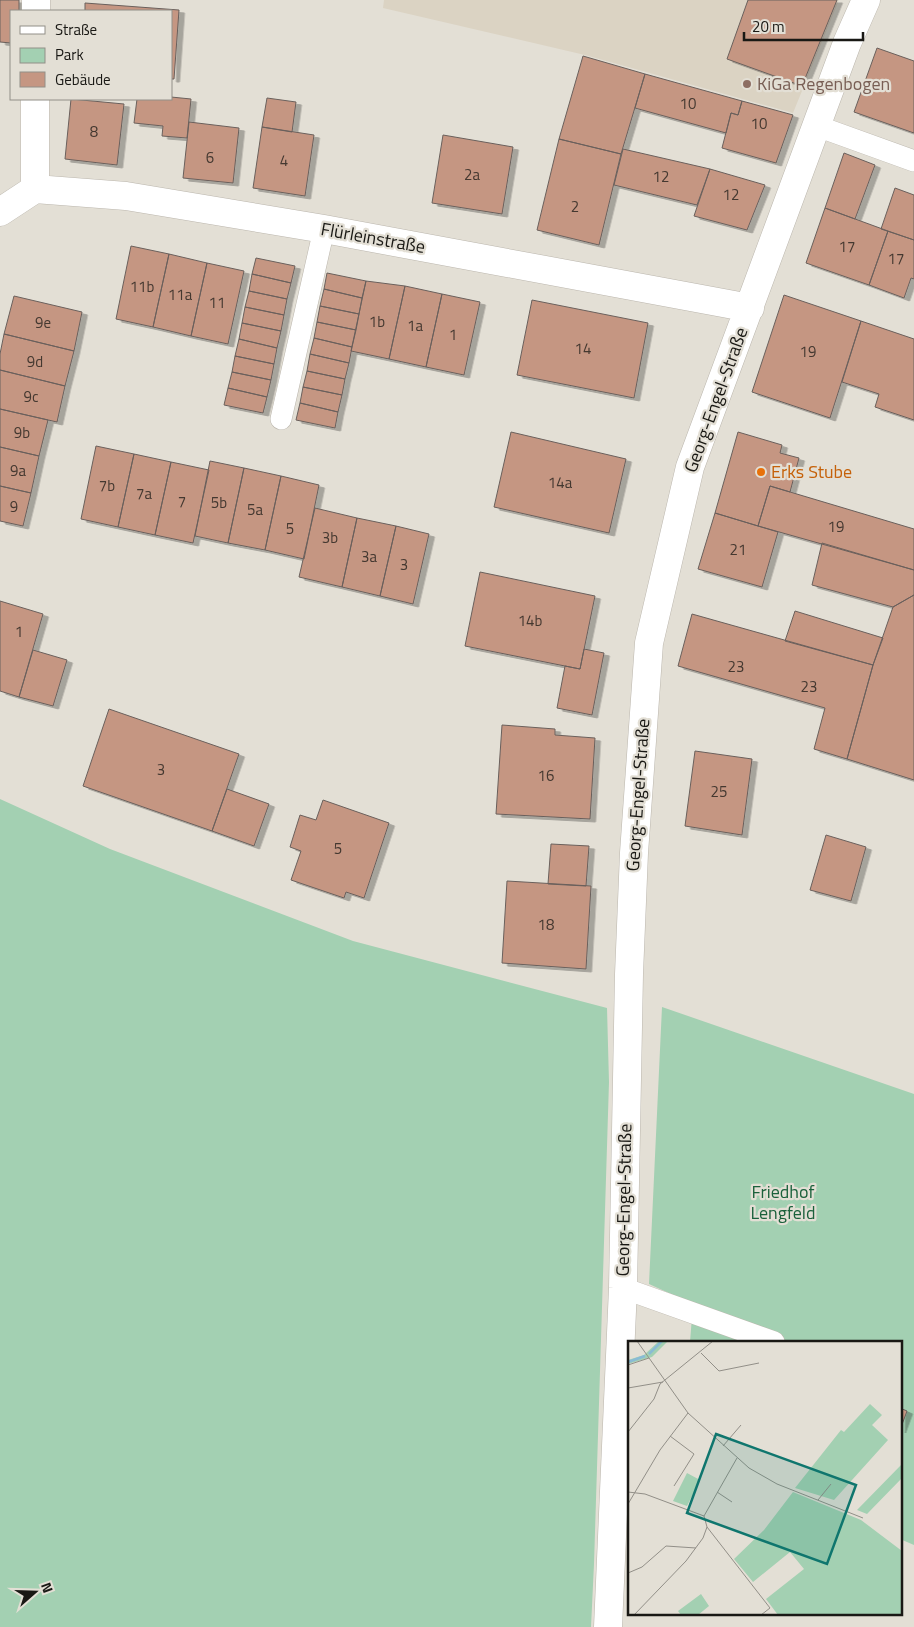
<svg xmlns="http://www.w3.org/2000/svg" width="914" height="1627" font-family="'Titillium Web',sans-serif">
  <style>
    .built { fill: #dbd3c3 }
    .green { fill: #a3d0b2 }
    .building { fill: #c59682; stroke: #6a605c; filter: url(#shadow) }
    .lines { fill: none; stroke-linecap: round; stroke-linejoin: round }
    .lane-casing { stroke: #bbb6ad; stroke-width: 22 }
    .street-casing { stroke: #bbb6ad; stroke-width: 29 }
    .lane { stroke: #fff; stroke-width: 21 }
    .street { stroke: #fff; stroke-width: 28 }
    .education-dot { fill: #8d6e63; stroke: #e3dfd5; stroke-width: 2 }
    .food-dot { fill: #e8710a; stroke: #e3dfd5; stroke-width: 2 }
    .labels { text-anchor: middle; stroke-width: 4.5; stroke-linejoin: round; paint-order: stroke }
    .number-label { font-size: 15px; fill: #443830 }
    .education-label { font-size: 18px; fill: #785e54; stroke: #e3dfd5; text-anchor: start }
    .street-label { font-size: 18px; fill: #191814; stroke: #e3dfd5 }
    .food-label { font-size: 18px; fill: #c56008; stroke: #e3dfd5; text-anchor: start }
    .park-label { font-size: 18px; fill: #1a613b; stroke: #e3dfd5 }
    .inset-river { fill: none; stroke: #89bbd5; stroke-width: 2.5 }
    .inset-road { fill: none; stroke: #928f88; stroke-width: 1 }
    .view { fill: #0f766e; fill-opacity: 0.15; stroke: #0f766e; stroke-width: 2.5 }
    .inset-edge { fill: none; stroke: #191814; stroke-width: 2.5 }
  </style>
  <defs>
    <filter id="shadow"><feDropShadow dx="5.5" dy="3" stdDeviation="0" flood-color="#0004"/></filter>
  </defs>
  <rect width="100%" height="100%" fill="#e3dfd5"/>
  <path class="built" d="M 384,0 L 839,0 L 793,113 L 585,55 L 383,8 Z"/>
  <path class="green" d="M 0,799 L 110,849 L 353,941 L 607,1008 L 609,1082 L 594,1564 L 591,1627 L 0,1627 Z
    M 662,1007 L 914,1094 L 914,1545 L 900,1539 L 900,1342 L 690,1342 L 693,1304 L 649,1284 Z"/>
  <path class="building" d="M 0,0 L 19,0 L 19,11 L 11,11 L 11,43 L 0,42 Z
    M 748,0 L 837,0 L 802,86 L 727,59 Z
    M 85,3 L 179,10 L 174,79 L 171,79 L 171,11 L 85,11 Z
    M 877,48 L 914,61 L 914,133 L 854,112 Z
    M 583,56 L 645,74 L 621,154 L 559,139 Z
    M 645,74 L 742,101 L 738,115 L 731,113 L 726,133 L 635,108 Z
    M 171,97 L 191,99 L 187,138 L 162,136 L 163,126 L 134,123 L 137,99 L 171,99 Z
    M 267,98 L 296,102 L 292,132 L 262,127 Z
    M 71,99 L 124,104 L 117,165 L 65,159 Z
    M 742,101 L 793,115 L 776,163 L 722,148 L 731,113 L 738,115 Z
    M 189,122 L 239,128 L 233,183 L 183,178 Z
    M 262,127 L 314,135 L 305,196 L 253,188 Z
    M 443,135 L 513,147 L 502,214 L 432,203 Z
    M 559,139 L 621,154 L 599,245 L 537,230 Z
    M 623,149 L 710,169 L 697,205 L 614,185 Z
    M 844,153 L 875,165 L 855,219 L 825,208 Z
    M 710,169 L 765,185 L 747,230 L 694,216 Z
    M 895,188 L 914,195 L 914,240 L 881,229 Z
    M 825,208 L 888,231 L 869,285 L 806,263 Z
    M 888,231 L 914,240 L 914,279 L 911,278 L 904,298 L 869,285 Z
    M 131,246 L 169,254 L 153,327 L 116,319 Z
    M 169,254 L 207,263 L 191,336 L 153,327 Z
    M 256,258 L 295,266 L 291,283 L 252,274 Z
    M 207,263 L 244,271 L 228,344 L 191,336 Z
    M 327,273 L 366,281 L 362,298 L 324,289 Z
    M 252,274 L 291,283 L 287,299 L 249,291 Z
    M 366,281 L 405,286 L 389,359 L 351,351 Z
    M 405,286 L 442,294 L 426,367 L 389,359 Z
    M 324,289 L 362,298 L 359,314 L 320,306 Z
    M 249,291 L 287,299 L 284,315 L 245,307 Z
    M 442,294 L 480,302 L 464,375 L 426,367 Z
    M 784,295 L 861,321 L 830,418 L 752,392 Z
    M 14,296 L 82,312 L 74,351 L 4,334 Z
    M 532,300 L 648,323 L 634,398 L 517,375 Z
    M 320,306 L 359,314 L 356,330 L 317,322 Z
    M 245,307 L 284,315 L 281,331 L 242,323 Z
    M 861,321 L 914,339 L 914,420 L 875,407 L 879,394 L 842,382 Z
    M 317,322 L 356,330 L 352,347 L 314,338 Z
    M 242,323 L 281,331 L 277,348 L 239,339 Z
    M 4,334 L 74,351 L 65,386 L 0,370 L 0,354 Z
    M 314,338 L 352,347 L 349,363 L 310,354 Z
    M 239,339 L 277,348 L 274,364 L 235,356 Z
    M 310,354 L 349,363 L 345,379 L 307,371 Z
    M 235,356 L 274,364 L 271,380 L 232,372 Z
    M 0,370 L 65,386 L 57,422 L 0,409 Z
    M 307,371 L 345,379 L 342,395 L 303,387 Z
    M 232,372 L 271,380 L 267,397 L 228,388 Z
    M 303,387 L 342,395 L 338,412 L 300,403 Z
    M 228,388 L 267,397 L 263,413 L 224,405 Z
    M 300,403 L 338,412 L 335,428 L 296,420 Z
    M 0,409 L 48,420 L 39,456 L 0,447 Z
    M 511,432 L 626,459 L 609,533 L 494,507 Z
    M 738,432 L 782,445 L 780,453 L 799,458 L 790,492 L 770,486 L 758,526 L 715,513 Z
    M 96,446 L 134,454 L 118,527 L 81,519 Z
    M 0,447 L 39,456 L 31,493 L 0,486 Z
    M 134,454 L 171,462 L 155,535 L 118,527 Z
    M 210,461 L 244,468 L 228,543 L 195,536 Z
    M 171,462 L 209,470 L 193,543 L 155,535 Z
    M 244,468 L 281,476 L 265,550 L 228,543 Z
    M 281,476 L 319,485 L 304,559 L 265,550 Z
    M 0,486 L 31,493 L 23,526 L 0,521 Z
    M 770,486 L 914,529 L 914,570 L 758,526 Z
    M 315,508 L 357,518 L 342,587 L 299,577 Z
    M 715,513 L 778,532 L 762,587 L 698,569 Z
    M 357,518 L 396,526 L 380,596 L 342,587 Z
    M 396,526 L 429,534 L 413,604 L 380,596 Z
    M 822,543 L 914,570 L 914,595 L 893,607 L 812,585 Z
    M 480,572 L 595,596 L 580,669 L 465,646 Z
    M 914,595 L 914,780 L 847,759 L 873,665 L 893,607 Z
    M 0,601 L 43,614 L 19,697 L 0,691 Z
    M 795,611 L 883,638 L 873,665 L 785,641 Z
    M 692,614 L 873,665 L 847,759 L 814,749 L 825,708 L 678,666 Z
    M 584,649 L 604,653 L 592,715 L 557,708 L 565,666 L 580,669 Z
    M 33,650 L 67,660 L 53,706 L 19,697 Z
    M 109,709 L 239,754 L 212,831 L 83,786 Z
    M 502,725 L 555,729 L 555,735 L 595,738 L 590,819 L 496,814 Z
    M 695,751 L 752,759 L 742,835 L 685,826 Z
    M 227,789 L 269,804 L 254,846 L 212,831 Z
    M 323,800 L 389,823 L 364,898 L 346,892 L 344,898 L 291,880 L 301,851 L 290,847 L 300,815 L 316,820 Z
    M 826,835 L 866,847 L 851,901 L 810,890 Z
    M 551,844 L 589,846 L 586,886 L 548,884 Z
    M 507,881 L 591,886 L 586,969 L 502,963 Z
    M 900,1408 L 907,1411 L 900,1430 Z"/>
  <g class="lines">
    <g class="lane-casing">
      <path id="lane" d="M 817,126 L 914,161
        M 281,419 L 324,229
        M 623,1288 L 774,1342"/>
    </g>
    <g class="street-casing">
      <path id="street" d="M 36,11 L 36,0
        M 35,189 L 35,99
        M 0,212 L 35,189 L 126,196 L 324,229 L 750,308
        M 608,1627 L 623,1288 L 629,974 L 634,853 L 649,643 L 690,467 L 847,43 L 866,0"/>
    </g>
    <use href="#lane" class="lane"/>
    <use href="#street" class="street"/>
  </g>
  <circle class="education-dot" cx="747" cy="84" r="5"/>
  <circle class="food-dot" cx="761" cy="472" r="5"/>
  <g class="labels">
    <g class="number-label">
      <text x="688" y="109">10</text>
      <text x="759" y="129">10</text>
      <text x="94" y="137">8</text>
      <text x="210" y="163">6</text>
      <text x="284" y="166">4</text>
      <text x="472" y="180">2a</text>
      <text x="661" y="182">12</text>
      <text x="731" y="200">12</text>
      <text x="575" y="212">2</text>
      <text x="847" y="252">17</text>
      <text x="896" y="264">17</text>
      <text x="142" y="292">11b</text>
      <text x="180" y="300">11a</text>
      <text x="217" y="308">11</text>
      <text x="377" y="327">1b</text>
      <text x="43" y="328">9e</text>
      <text x="415" y="331">1a</text>
      <text x="453" y="340">1</text>
      <text x="583" y="354">14</text>
      <text x="808" y="357">19</text>
      <text x="35" y="367">9d</text>
      <text x="31" y="402">9c</text>
      <text x="22" y="438">9b</text>
      <text x="18" y="476">9a</text>
      <text x="560" y="488">14a</text>
      <text x="107" y="491">7b</text>
      <text x="144" y="499">7a</text>
      <text x="182" y="507">7</text>
      <text x="219" y="508">5b</text>
      <text x="14" y="512">9</text>
      <text x="255" y="515">5a</text>
      <text x="836" y="532">19</text>
      <text x="290" y="534">5</text>
      <text x="330" y="543">3b</text>
      <text x="738" y="555">21</text>
      <text x="369" y="562">3a</text>
      <text x="404" y="570">3</text>
      <text x="530" y="626">14b</text>
      <text x="19" y="637">1</text>
      <text x="736" y="672">23</text>
      <text x="809" y="692">23</text>
      <text x="161" y="775">3</text>
      <text x="546" y="781">16</text>
      <text x="719" y="797">25</text>
      <text x="338" y="854">5</text>
      <text x="546" y="930">18</text>
    </g>
    <g class="education-label">
      <text x="757" y="90">KiGa Regenbogen</text>
    </g>
    <g class="street-label">
      <text transform="translate(373 238) rotate(10)" y="6">Flürleinstraße</text>
      <text transform="translate(716 400) rotate(-70)" y="6">Georg-Engel-Straße</text>
      <text transform="translate(638 795) rotate(-86)" y="6">Georg-Engel-Straße</text>
      <text transform="translate(624 1200) rotate(-89)" y="6">Georg-Engel-Straße</text>
    </g>
    <g class="food-label">
      <text x="771" y="478">Erks Stube</text>
    </g>
    <g class="park-label">
      <text x="783" y="1198">Friedhof<tspan x="783" dy="21">Lengfeld</tspan></text>
    </g>
  </g>
  <g transform="translate(628 1341)">
    <rect width="274" height="274" fill="#e3dfd5"/>
    <path d="M 31,0 L 40,0 L 24,16 L 0,23 L 0,19 L 16,14 ZM 242,63 L 254,74 L 244,84 L 260,99 L 206,159 L 167,147 L 213,89 L 216,91 ZM 274,123 L 274,137 L 239,173 L 229,169 ZM 59,132 L 72,139 L 59,165 L 45,160 ZM 165,151 L 233,179 L 274,210 L 274,274 L 150,274 L 138,258 L 176,228 L 162,211 L 125,241 L 106,218 L 136,189 ZM 73,253 L 81,265 L 70,274 L 53,274 L 50,270 Z" fill="#a3d0b2"/>
    <path class="inset-river" d="M 21,13 L 34,0M 0,21 L 17,15"/>
    <path class="inset-road" d="M 9,0 L 60,72 L 121,127 L 149,143 L 235,177M 73,12 L 91,30 L 131,22M 0,24 L 21,17M 0,47 L 35,41M 0,91 L 26,58 L 32,43 L 85,0M 42,95 L 66,113 L 46,145M 95,105 L 113,84M 0,151 L 17,153 L 76,175M 89,151 L 104,161M 190,159 L 203,143M 0,163 L 32,109 L 60,72M 79,186 L 142,267 L 133,274M 0,232 L 14,226 L 38,205 L 68,207M 6,274 L 58,220 L 75,197 L 79,186 L 76,175 L 109,117"/>
    <path class="view" d="M 88,93 L 228,144 L 199,223 L 59,172 Z"/>
    <rect width="274" height="274" class="inset-edge"/>
  </g>
  <rect x="10" y="10" width="162" height="90" fill="#e3dfd5" stroke="#928f88"/>
  <rect x="20" y="26" width="25" height="8" fill="#ffffff" stroke="#928f88"/>
  <text x="55" y="35" font-size="15" fill="#191814">Straße</text>
  <rect x="20" y="48" width="25" height="15" fill="#a3d0b2" stroke="#928f88"/>
  <text x="55" y="60" font-size="15" fill="#191814">Park</text>
  <rect x="20" y="72" width="25" height="15" fill="#c59682" stroke="#928f88"/>
  <text x="55" y="85" font-size="15" fill="#191814">Gebäude</text>
  <g transform="translate(35 1592) rotate(70)" stroke="#e3dfd5" stroke-width="4" paint-order="stroke">
  <path d="M0-4L9 19L0 12L-9 19Z" fill="#191814"/>
  <text y="-8" font-size="14" font-weight="bold" text-anchor="middle" fill="#191814">N</text>
  </g>
  <path d="M744 32v8h119v-8" fill="none" stroke="#191814" stroke-width="2.5"/>
  <text x="752" y="32" font-size="15" fill="#191814" stroke="#e3dfd5" stroke-width="4" paint-order="stroke">20 m</text>
</svg>
